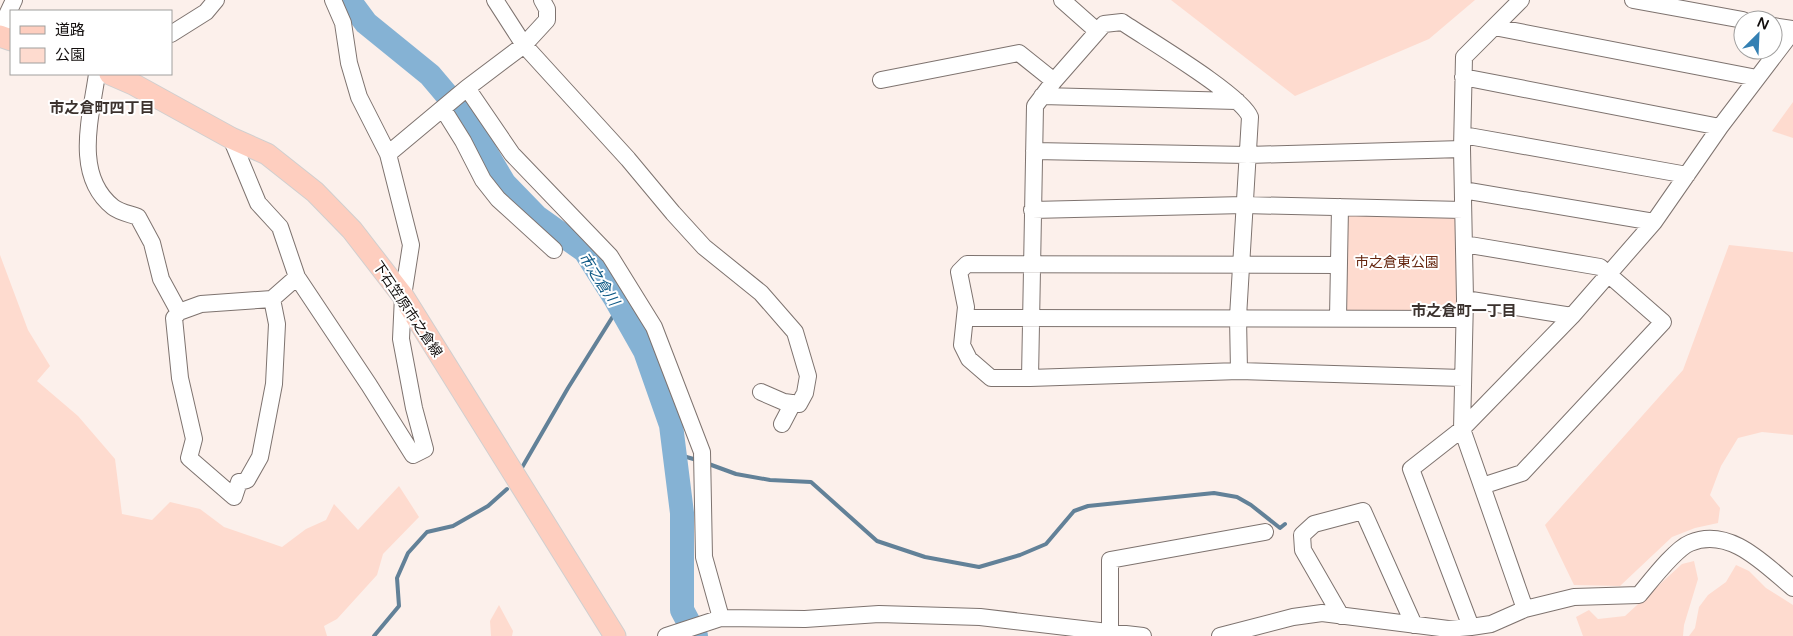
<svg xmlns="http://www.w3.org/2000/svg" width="1793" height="636" font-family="'Varela Round','Noto Sans JP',sans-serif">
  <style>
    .green { fill: #fedbcf }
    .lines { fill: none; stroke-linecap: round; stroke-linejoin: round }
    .stream { stroke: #628198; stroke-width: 4 }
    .river { stroke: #85b2d4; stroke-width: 24 }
    .minor-casing { stroke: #7e736f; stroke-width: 18 }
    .major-casing { stroke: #d0cfcf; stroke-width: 23 }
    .minor { stroke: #fff; stroke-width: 16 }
    .major { stroke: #fecebf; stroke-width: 21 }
    .labels { text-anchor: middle; stroke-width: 4; stroke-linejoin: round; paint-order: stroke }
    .park-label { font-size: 14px; fill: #66260f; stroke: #fff }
    .street-label { font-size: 14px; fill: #120e0d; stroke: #fff }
    .neighbourhood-label { font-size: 15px; font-weight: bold; fill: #3b322e; stroke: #fff }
    .water-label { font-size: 15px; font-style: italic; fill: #0f5a86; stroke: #fff }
  </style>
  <rect width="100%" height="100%" fill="#fcf0eb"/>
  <path class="green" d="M 1171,0 L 1475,0 L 1429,39 L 1295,96 Z
    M 1793,102 L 1793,138 L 1772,131 Z
    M 1344,207 L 1457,212 L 1457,314 L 1342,316 Z
    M 1729,245 L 1793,252 L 1793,435 L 1762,432 L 1738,438 L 1721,466 L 1710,495 L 1720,508 L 1718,523 L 1695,528 L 1672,537 L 1620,586 L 1574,585 L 1545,525 L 1683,370 Z
    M 0,255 L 28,330 L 50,366 L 37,381 L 78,416 L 115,459 L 122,514 L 152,520 L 170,502 L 200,509 L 224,527 L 282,547 L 306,529 L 326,520 L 334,504 L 358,530 L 399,486 L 419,517 L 383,554 L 377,575 L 337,619 L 324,626 L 327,636 L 0,636 Z
    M 1694,561 L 1698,579 L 1684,625 L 1683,636 L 1583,636 L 1576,617 L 1589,610 L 1598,619 L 1625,616 L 1682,564 Z
    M 1736,565 L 1749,571 L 1766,588 L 1793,605 L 1793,636 L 1689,636 L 1695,628 L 1699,607 L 1708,595 L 1726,582 Z
    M 499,605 L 513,631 L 512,636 L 491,636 L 490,621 Z"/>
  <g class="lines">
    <path class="stream" d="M 676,454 L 697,460
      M 706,463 L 736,474 L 770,480 L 811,482 L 877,541 L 925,557 L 979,567 L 1020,555 L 1046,544 L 1074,511 L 1088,506 L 1214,493 L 1237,497 L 1251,505 L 1280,528 L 1285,524
      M 520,471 L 568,388 L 620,305
      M 374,636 L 399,606 L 397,578 L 408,553 L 427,532 L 453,526 L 488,506 L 507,489"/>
    <path class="river" d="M 349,0 L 366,23 L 430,75 L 463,114 L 504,183 L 537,217 L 585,251 L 615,298 L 645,351 L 671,425 L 682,513 L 682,610 L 696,636"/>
    <g class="minor-casing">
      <path id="minor" d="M 495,0 L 524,45 L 628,159 L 673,213 L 704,247 L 761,293 L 795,332 L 808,376 L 805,393 L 799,404 L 784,402 L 761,392
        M 1062,0 L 1097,31
        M 1521,0 L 1464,57 L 1462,149 L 1465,299 L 1462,429 L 1525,609
        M 1633,0 L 1743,20
        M 1773,26 L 1793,29
        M 1494,27 L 1757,78
        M 0,30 L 14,0
        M 171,34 L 206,12 L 216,0
        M 97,74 C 91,117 73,175 113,207 C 119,212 130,214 138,217 L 152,243 L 161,279 L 179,312 L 174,318 L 180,378 L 194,439 L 189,458 L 234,497 L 239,482 L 247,480 L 260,457 L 274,384 L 277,324 L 272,299 L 297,277
        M 1463,77 L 1720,127
        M 881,80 L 1019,53 L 1054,81
        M 467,88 L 512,154 L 610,256 L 654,327 L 702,452 L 704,557 L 721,618
        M 1042,96 L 1237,101
        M 443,109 L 463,141 L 483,180 L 498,199 L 554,250
        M 1463,135 L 1687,175
        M 231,138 L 258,203 L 280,227 L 297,277 L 369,385 L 413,455 L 425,449 L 414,408 L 401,339 L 403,296 L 411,245 L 388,154 L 359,97 L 349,63 L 343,23 L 333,0
        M 1034,151 L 1248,155 L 1462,149
        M 388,154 L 467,88 L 524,45 L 547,20 L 547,9 L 542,0
        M 1463,190 L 1654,222
        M 1032,210 L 1244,205 L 1463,210
        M 1464,244 L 1600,267 L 1663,322 L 1522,473 L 1482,486
        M 1465,299 L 1572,316
        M 179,312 L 201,304 L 272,299
        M 966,318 L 1464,319
        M 1338,318 L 1340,207
        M 1239,371 L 1238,317 L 1250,117 C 1242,95 1147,39 1122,22 L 1104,24 L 1054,81 L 1035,106 L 1030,378 L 1239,371 L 1462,378
        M 1030,378 L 991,378 L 969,359 L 962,345 L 966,307 L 959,272 L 967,264 L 1339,265
        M 782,424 L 793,403
        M 1341,616 L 1303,550 L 1302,535 L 1314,524 L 1363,511 L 1414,625
        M 1471,627 L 1411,469 L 1462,429 L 1572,316 L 1654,222 L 1720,127 L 1793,31
        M 1110,631 L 1110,560 L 1265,532
        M 666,636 L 721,618 L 805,619 L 879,614 L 980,617 L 1143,636
        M 1220,636 L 1293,617 L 1322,613 L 1448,629 L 1471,627 L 1491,624 L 1525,609 L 1574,597 L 1639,595 C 1650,582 1675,549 1690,543 C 1730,526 1765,565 1793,588"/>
    </g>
    <g class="major-casing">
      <path id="major" d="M 0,36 L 11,40
        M 110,74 L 133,84 L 231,138 L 267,154 L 315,192 L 352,230 L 403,296 L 615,636"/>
    </g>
    <use href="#minor" class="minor"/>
    <use href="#major" class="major"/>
  </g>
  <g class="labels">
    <g class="park-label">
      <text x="1397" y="267">市之倉東公園</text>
    </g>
    <g class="street-label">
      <text transform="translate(408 309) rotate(56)" y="5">下石笠原市之倉線</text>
    </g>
    <g class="neighbourhood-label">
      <text x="102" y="113">市之倉町四丁目</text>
      <text x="1464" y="316">市之倉町一丁目</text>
    </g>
    <g class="water-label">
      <text transform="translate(599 279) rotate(57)" y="5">市之倉川</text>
    </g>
  </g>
  <rect x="10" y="10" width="162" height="65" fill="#ffffff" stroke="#a09f9e"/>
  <rect x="20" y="26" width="25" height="8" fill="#fecebf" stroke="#a09f9e"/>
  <text x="55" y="35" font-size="15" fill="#120e0d">道路</text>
  <rect x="20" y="48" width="25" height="15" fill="#fedbcf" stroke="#a09f9e"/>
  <text x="55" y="60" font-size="15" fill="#120e0d">公園</text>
  <g transform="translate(1758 35) rotate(24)"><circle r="24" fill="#ffffff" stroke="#a09f9e"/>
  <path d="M0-4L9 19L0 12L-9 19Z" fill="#3480b3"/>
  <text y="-8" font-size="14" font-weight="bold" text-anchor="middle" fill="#120e0d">N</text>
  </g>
</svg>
